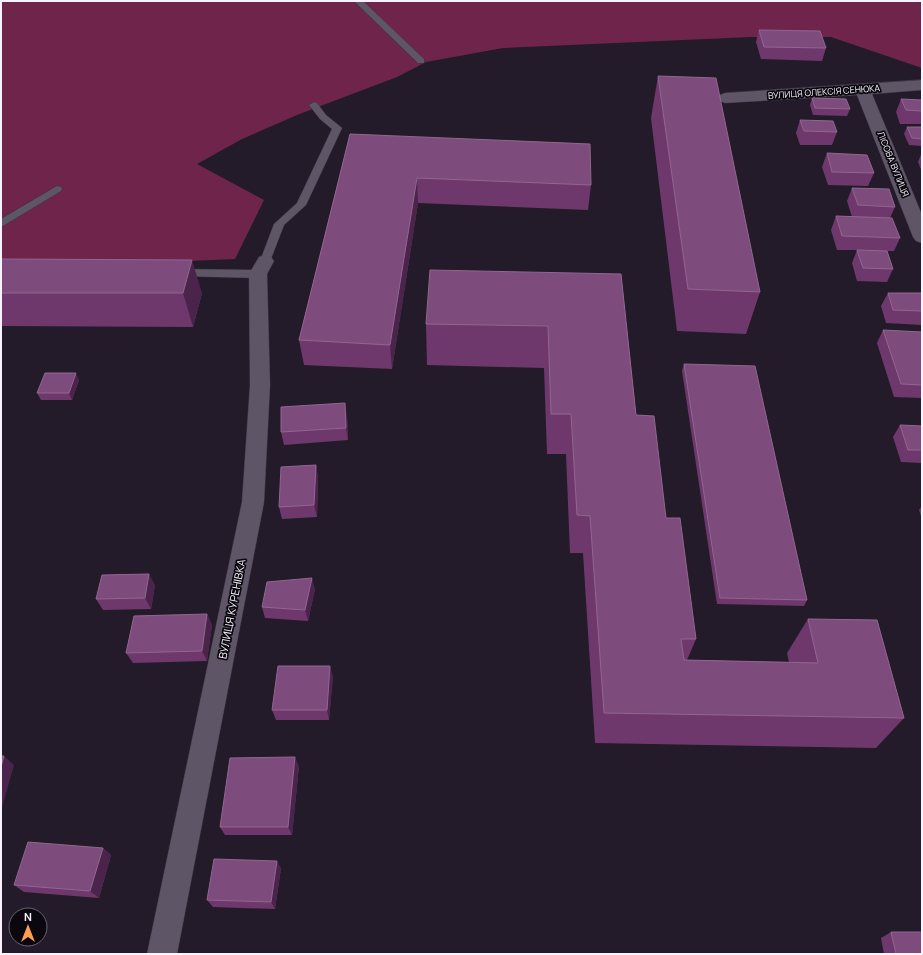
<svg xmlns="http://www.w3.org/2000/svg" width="923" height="955" font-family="Manrope,sans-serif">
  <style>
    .forest { fill: #6f254b }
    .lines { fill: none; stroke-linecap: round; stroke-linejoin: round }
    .service-casing { stroke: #3b3541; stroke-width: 1 }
    .minor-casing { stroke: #3b3541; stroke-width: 1 }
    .service { fill: #5e5567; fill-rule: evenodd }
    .minor { fill: #5e5567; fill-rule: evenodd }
    .wall { fill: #6f386c }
    .shaded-wall { fill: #4b244b }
    .building { fill: #7e4c7c; stroke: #916690 }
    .labels { text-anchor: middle; stroke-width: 3.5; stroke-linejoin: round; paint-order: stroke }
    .far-street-label { font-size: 9px; fill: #f7f2fd; stroke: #0a070e }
    .street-label { font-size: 11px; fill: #f7f2fd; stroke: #0a070e }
  </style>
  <rect width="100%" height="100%" fill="#231b2a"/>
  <path class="forest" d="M 1,1 L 922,1 L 922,68 L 831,37 L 751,37 L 503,48 L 426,62 L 397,77 L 297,115 L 242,139 L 197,164 L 264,200 L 235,259 L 1,269 Z"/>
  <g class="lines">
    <g class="service-casing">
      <path id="service" d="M 354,1 L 363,1 L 424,59 L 424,63 L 418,63 Z
        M 314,102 L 317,103 L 326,115 L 342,128 L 306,205 L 284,225 L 269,264 L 261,264 L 260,261 L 274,224 L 297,203 L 332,129 L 320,119 L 309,105 Z
        M 57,186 L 61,187 L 62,189 L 61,191 L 1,227 L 1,219 Z
        M 180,269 L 258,270 L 263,274 L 258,278 L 176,276 L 175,273 L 176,270 Z"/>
    </g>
    <g class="minor-casing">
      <path id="minor" d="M 922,80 L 922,90 L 872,94 L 922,215 L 922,243 L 916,241 L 913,237 L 857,95 L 725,103 L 720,101 L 717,98 L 720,95 L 725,93 Z
        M 265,255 L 271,257 L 274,261 L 267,274 L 270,385 L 264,502 L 177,954 L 147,954 L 242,502 L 250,385 L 249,274 L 259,257 Z"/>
    </g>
    <use href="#service" class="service"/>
    <use href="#minor" class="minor"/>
  </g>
  <path class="wall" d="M 759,30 L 826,48 L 822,61 L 761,59 L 756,42 Z
    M 658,76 L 760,292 L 746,334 L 677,331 L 651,118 Z
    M 812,98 L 850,109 L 847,116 L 813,115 L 810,105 Z
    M 901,99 L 922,100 L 922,124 L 900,124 L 896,112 Z
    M 800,120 L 837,132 L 832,145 L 800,145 L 796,133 Z
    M 907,127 L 922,127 L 922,146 L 909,145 L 904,134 Z
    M 350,134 L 591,185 L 588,210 L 418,203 L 392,369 L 304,365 L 299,340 Z
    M 922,152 L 922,172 L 918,162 Z
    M 827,153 L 874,173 L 868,186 L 828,185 L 822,167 Z
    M 852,188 L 895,207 L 890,218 L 900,238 L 894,251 L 887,251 L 893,269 L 887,282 L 857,281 L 852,263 L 857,250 L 837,250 L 831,230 L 836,216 L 852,217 L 847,201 Z
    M 1,259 L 202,293 L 193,327 L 1,326 Z
    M 621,274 L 636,415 L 666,518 L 696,639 L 687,660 L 789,662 L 787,653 L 808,619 L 904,718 L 876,748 L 595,743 L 583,553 L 570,553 L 566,454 L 547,454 L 544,368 L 427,365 L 426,324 Z
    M 888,293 L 922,295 L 922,325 L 886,323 L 881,306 Z
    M 883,330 L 922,332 L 922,398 L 894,397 L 877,343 Z
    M 684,364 L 807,600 L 804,606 L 717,604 L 682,371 Z
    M 79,380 L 72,400 L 41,400 L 37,393 Z
    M 347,416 L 348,440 L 284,445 L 281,432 Z
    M 900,425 L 922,426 L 922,463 L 901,462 L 893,437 Z
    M 316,465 L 318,478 L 317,517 L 282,519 L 279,507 Z
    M 922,506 L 922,519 L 919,510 Z
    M 155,585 L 151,609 L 103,610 L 96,599 Z
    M 315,589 L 308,621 L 265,618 L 262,607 Z
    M 207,614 L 212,625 L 207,661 L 133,663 L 126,653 Z
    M 333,676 L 329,720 L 276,720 L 272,710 Z
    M 299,766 L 292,835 L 225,835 L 220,827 Z
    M 103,848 L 111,855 L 99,898 L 24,892 L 14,885 Z
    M 281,868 L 275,909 L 213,907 L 207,900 Z
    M 891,932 L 922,954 L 884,954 L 881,938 Z"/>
  <path class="shaded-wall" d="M 417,178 L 418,203 L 392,369 L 390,345 Z
    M 192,260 L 202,293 L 193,327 L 183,293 Z
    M 76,373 L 79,380 L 72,400 L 69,393 Z
    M 345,403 L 347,416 L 348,440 L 346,428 Z
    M 316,465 L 318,478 L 317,517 L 314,505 Z
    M 149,574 L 155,585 L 151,609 L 145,598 Z
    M 312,578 L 315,589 L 308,621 L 305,610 Z
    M 207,614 L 212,625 L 207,661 L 202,651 Z
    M 330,666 L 333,676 L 329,720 L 327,710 Z
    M 4,756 L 14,765 L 1,811 L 1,767 Z
    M 295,757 L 299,766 L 292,835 L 288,827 Z
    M 103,848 L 111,855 L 99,898 L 90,891 Z
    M 277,861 L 281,868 L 275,909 L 271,902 Z"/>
  <path class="building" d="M 759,30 L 820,31 L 826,48 L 764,47 Z
    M 658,76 L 716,78 L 760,292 L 688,289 Z
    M 812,98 L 846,99 L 850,109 L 815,108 Z
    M 901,99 L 922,100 L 922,111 L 906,110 Z
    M 800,120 L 833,121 L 837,132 L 804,131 Z
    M 907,127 L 922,127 L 922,139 L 912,138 Z
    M 350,134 L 590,144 L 591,185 L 417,178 L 390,345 L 299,340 Z
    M 827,153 L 867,155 L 874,173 L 832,172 Z
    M 852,188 L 889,189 L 895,207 L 858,205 Z
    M 836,216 L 892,218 L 900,238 L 842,236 Z
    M 857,250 L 887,251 L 893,269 L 863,268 Z
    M 1,259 L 192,260 L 183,293 L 1,293 Z
    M 430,270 L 621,274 L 636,415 L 654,416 L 666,518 L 680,518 L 696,639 L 681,639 L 684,660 L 818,663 L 808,619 L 877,620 L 904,718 L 604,713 L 590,516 L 577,515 L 571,414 L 551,414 L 548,326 L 426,324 Z
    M 888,293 L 921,293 L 922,295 L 922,311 L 893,310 Z
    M 883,330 L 922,332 L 922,385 L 901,384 Z
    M 684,364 L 755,366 L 807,600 L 720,598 Z
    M 45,373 L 76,373 L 69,393 L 37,393 Z
    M 345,403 L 346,428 L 281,432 L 281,407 Z
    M 900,425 L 922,426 L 922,450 L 908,450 Z
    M 316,465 L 314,505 L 279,507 L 281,467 Z
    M 149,574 L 145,598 L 96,599 L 102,575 Z
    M 312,578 L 305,610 L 262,607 L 267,582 Z
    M 207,614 L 202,651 L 126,653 L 134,616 Z
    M 278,666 L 330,666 L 327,710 L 272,710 Z
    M 1,756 L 4,756 L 1,767 Z
    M 295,757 L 288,827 L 220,827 L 230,758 Z
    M 28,842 L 103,848 L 90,891 L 14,885 Z
    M 214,859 L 277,861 L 271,902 L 207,900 Z
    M 891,932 L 922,932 L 922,954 L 896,954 Z"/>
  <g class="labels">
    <g class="far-street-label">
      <text transform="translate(824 92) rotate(-4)" y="3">ВУЛИЦЯ ОЛЕКСІЯ СЕНЮКА</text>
      <text transform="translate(893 164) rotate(68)" y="3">ЛІСОВА ВУЛИЦЯ</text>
    </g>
    <g class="street-label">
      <text transform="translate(232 609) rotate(-79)" y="4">ВУЛИЦЯ КУРЕНІВКА</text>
    </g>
  </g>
  <rect width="923" height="955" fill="none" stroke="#f7f2fd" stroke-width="4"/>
  <g transform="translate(28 927)"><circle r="19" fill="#0a070e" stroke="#69656e"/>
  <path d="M0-3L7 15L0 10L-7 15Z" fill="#fb9e51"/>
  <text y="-6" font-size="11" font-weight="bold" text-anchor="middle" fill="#f7f2fd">N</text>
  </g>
</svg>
